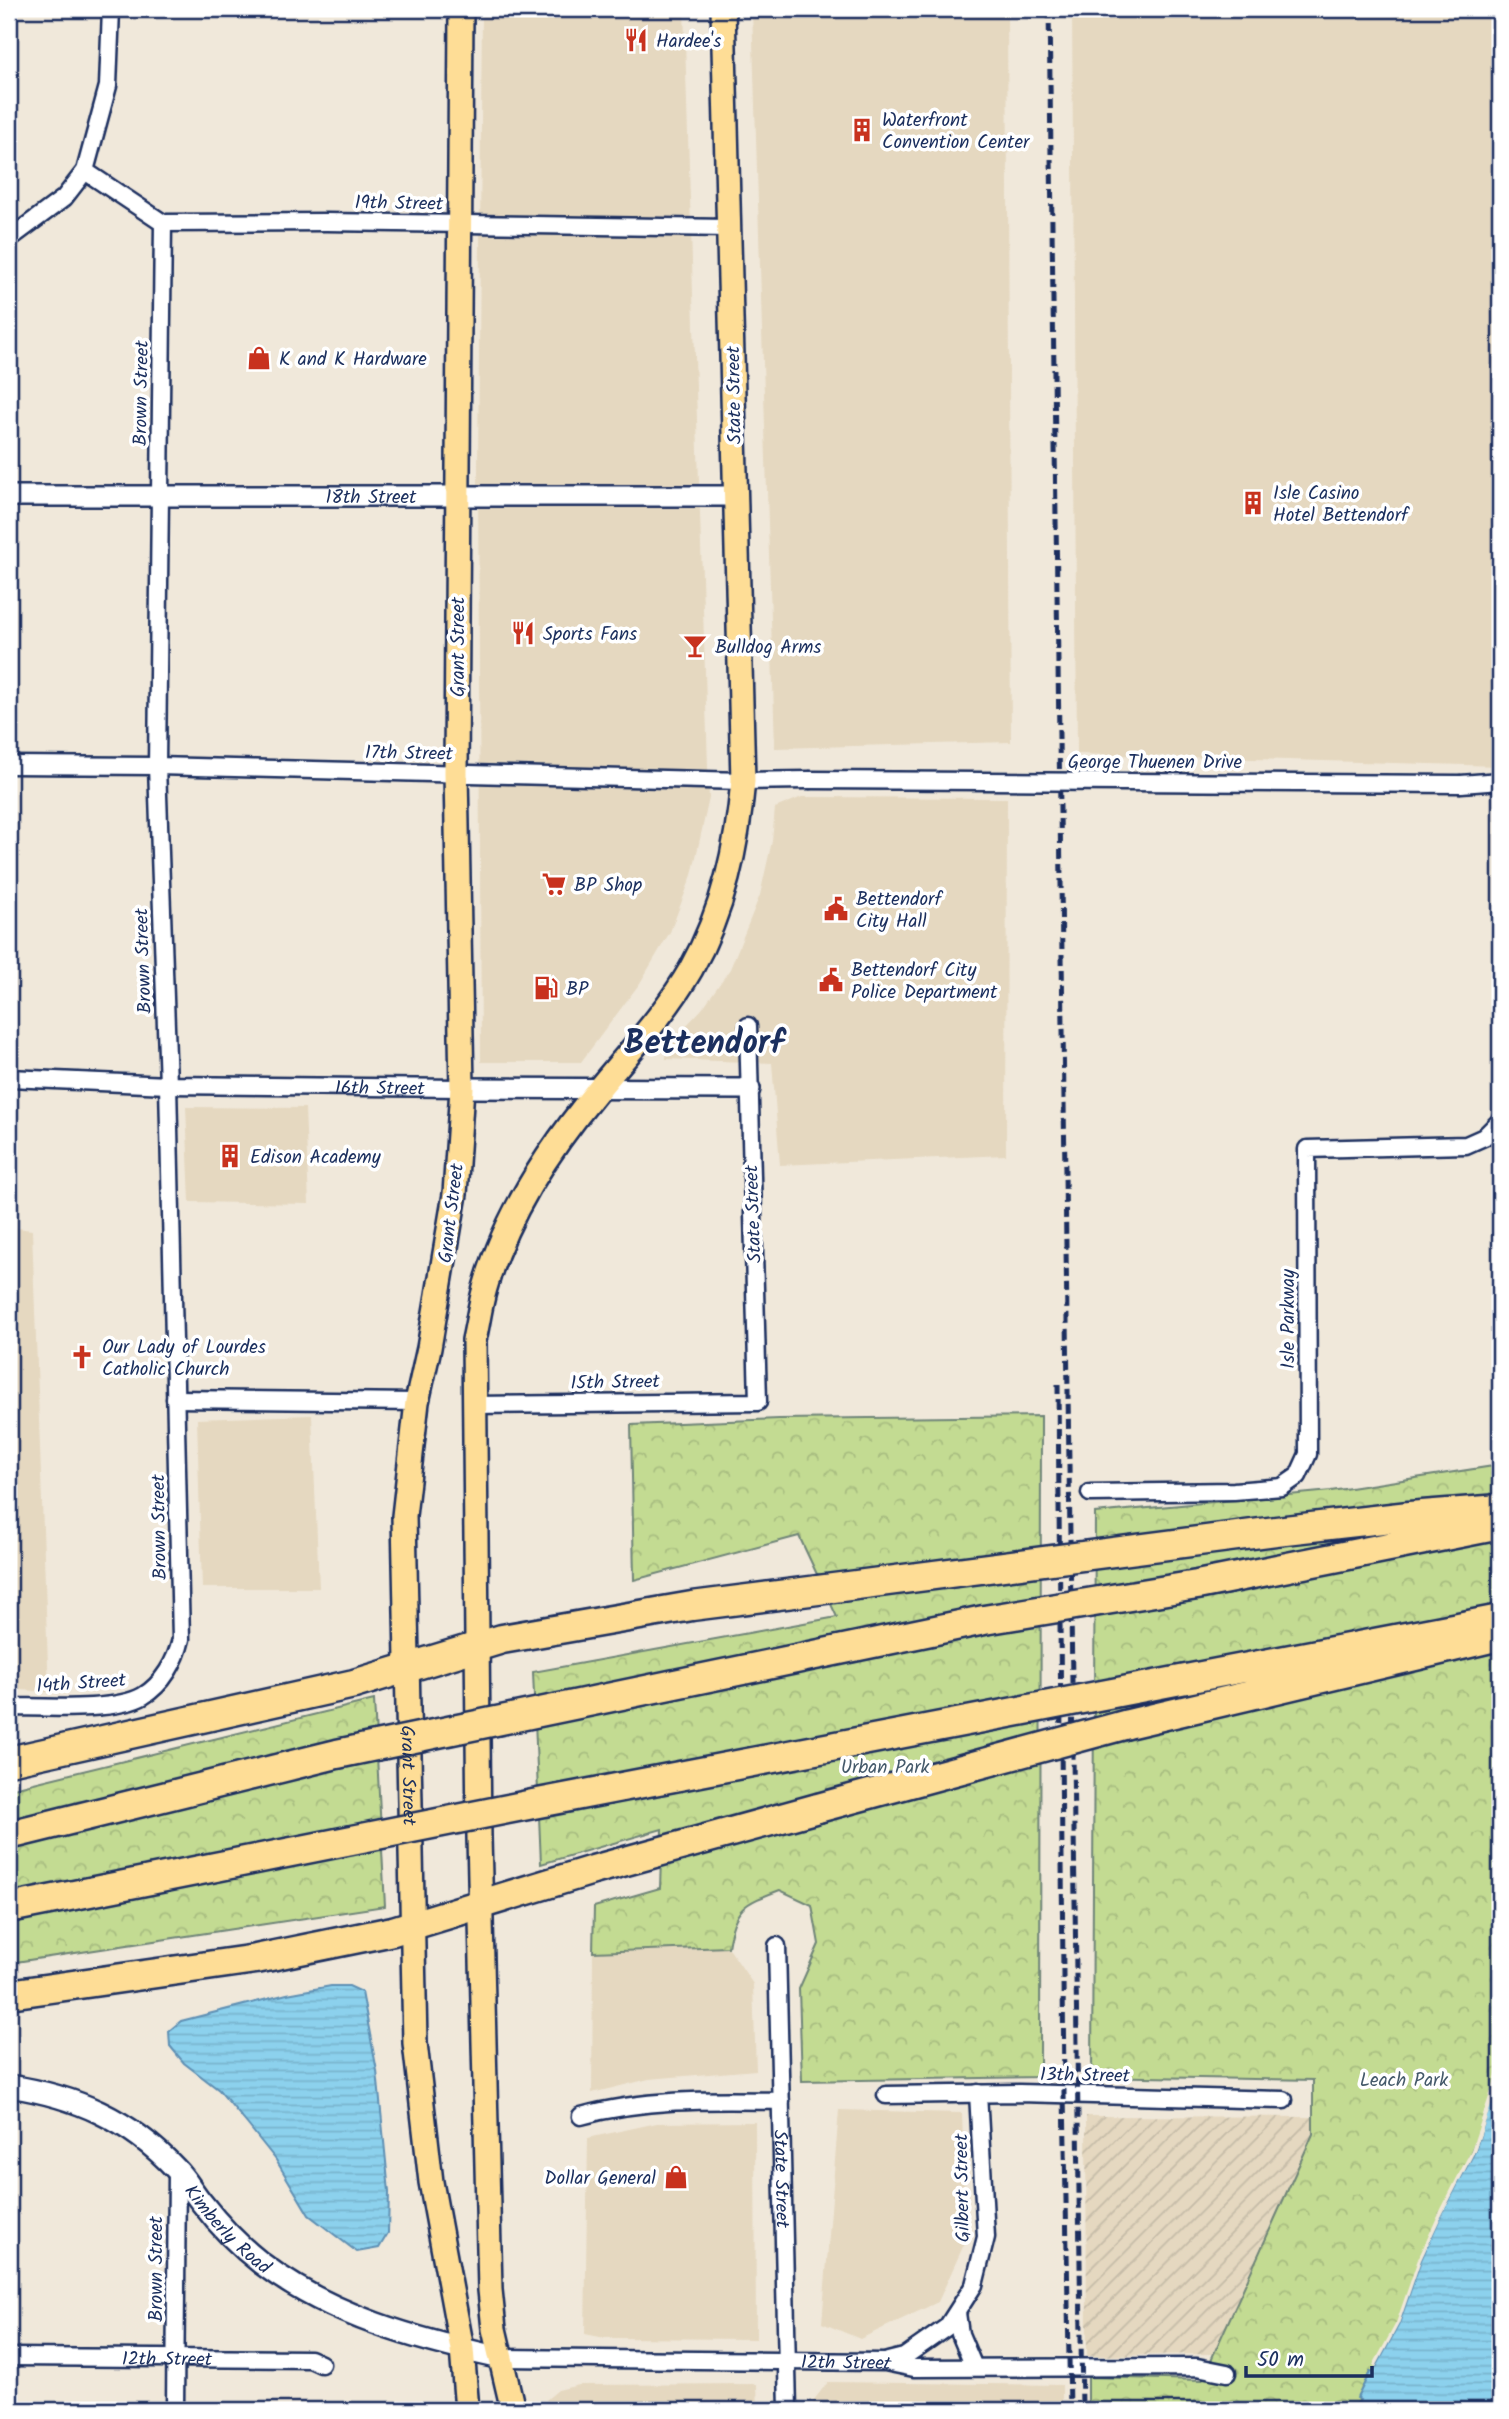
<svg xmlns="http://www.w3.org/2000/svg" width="1509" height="2419" font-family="Kalam,sans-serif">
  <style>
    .built { fill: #e5d8c0 }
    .industrial { fill: url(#industrial-furrows) }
    .park { fill: url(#park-crowns); stroke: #6f8578; stroke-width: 2 }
    .water { fill: url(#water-rules); stroke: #5f90b4; stroke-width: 2 }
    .pier { fill: #f0e8da }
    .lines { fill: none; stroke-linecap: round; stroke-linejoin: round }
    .minor-casing { stroke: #1b2f5e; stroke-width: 21 }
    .tertiary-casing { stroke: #1b2f5e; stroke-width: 24 }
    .secondary-casing { stroke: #1b2f5e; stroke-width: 26 }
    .primary-casing { stroke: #1b2f5e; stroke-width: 28 }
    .motorway-casing { stroke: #1b2f5e; stroke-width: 33 }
    .minor { stroke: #fff; stroke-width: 16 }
    .tertiary { stroke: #fff; stroke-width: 19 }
    .secondary { stroke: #fff; stroke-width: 21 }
    .primary { stroke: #fedd96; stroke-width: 23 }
    .motorway { stroke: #fedd96; stroke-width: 28 }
    .rail { stroke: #1b2f5e; stroke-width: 5; stroke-dasharray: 10 5; stroke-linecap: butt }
    .minor-bridge-casing { stroke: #1b2f5e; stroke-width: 21; stroke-linecap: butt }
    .motorway-bridge-casing { stroke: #1b2f5e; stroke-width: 33; stroke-linecap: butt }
    .minor-bridge { stroke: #fff; stroke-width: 16 }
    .motorway-bridge { stroke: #fedd96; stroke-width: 28 }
    .labels { text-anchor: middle; stroke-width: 7; stroke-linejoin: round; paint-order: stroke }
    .poi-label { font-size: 19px; fill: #1b2f5e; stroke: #fff; text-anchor: start }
    .street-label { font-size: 19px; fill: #1b2f5e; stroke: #fff }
    .park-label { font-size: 19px; fill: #455a6b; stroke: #fff }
    .town-label { font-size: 33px; font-weight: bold; fill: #1b2f5e; stroke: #fff }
  </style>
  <defs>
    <pattern id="industrial-furrows" width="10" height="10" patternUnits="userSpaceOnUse" patternTransform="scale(1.75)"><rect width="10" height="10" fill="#e5d8c0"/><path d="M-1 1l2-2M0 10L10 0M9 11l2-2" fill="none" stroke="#c4baa7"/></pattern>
    <pattern id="park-crowns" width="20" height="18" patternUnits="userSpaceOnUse" patternTransform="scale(1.75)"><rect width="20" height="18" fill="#c3db92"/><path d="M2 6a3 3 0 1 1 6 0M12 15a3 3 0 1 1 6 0" fill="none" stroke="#a7bc80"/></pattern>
    <pattern id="water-rules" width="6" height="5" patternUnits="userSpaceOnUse" patternTransform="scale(1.75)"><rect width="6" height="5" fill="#8cd1ed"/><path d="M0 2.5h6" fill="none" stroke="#78b4ce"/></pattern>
  </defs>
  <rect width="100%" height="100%" fill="#f0e8da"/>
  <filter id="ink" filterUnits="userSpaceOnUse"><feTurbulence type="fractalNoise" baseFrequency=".0143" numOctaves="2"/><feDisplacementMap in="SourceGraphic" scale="14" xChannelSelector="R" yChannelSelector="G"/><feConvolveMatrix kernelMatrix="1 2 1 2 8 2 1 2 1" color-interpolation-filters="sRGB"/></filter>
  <g filter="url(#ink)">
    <path class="built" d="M 482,9 L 684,9 L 709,798 L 692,875 L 670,932 L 640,983 L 581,1062 L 481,1062 L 478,468 Z
      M 752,9 L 1007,9 L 1011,742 L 775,748 Z
      M 1072,9 L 1500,9 L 1500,766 L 1077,754 Z
      M 802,797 L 1007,798 L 1006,1155 L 780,1165 L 772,1063 L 666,1059 L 667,1046 L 702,1009 L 730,969 L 760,895 L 772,841 L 775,808 Z
      M 186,1107 L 305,1108 L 309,1204 L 190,1202 Z
      M 9,1186 L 15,1186 L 17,1228 L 32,1230 L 49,1692 L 9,1689 Z
      M 312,1415 L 319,1588 L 202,1588 L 197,1419 Z
      M 728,1947 L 753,1984 L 756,2070 L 649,2079 L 592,2093 L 593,1952 Z
      M 839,2110 L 962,2113 L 966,2240 L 938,2302 L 860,2339 L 822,2323 Z
      M 755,2122 L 756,2339 L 605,2338 L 585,2334 L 588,2138 L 657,2123 Z
      M 828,2382 L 1062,2385 L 1062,2410 L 813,2410 L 813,2401 Z
      M 757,2384 L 758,2410 L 550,2410 L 546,2400 L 558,2390 L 579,2385 Z"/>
    <path class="industrial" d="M 1086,2116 L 1313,2117 L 1313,2134 L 1213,2354 L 1087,2356 Z"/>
    <path class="park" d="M 1041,1416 L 1040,2077 L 802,2081 L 799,1989 L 819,1944 L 812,1905 L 780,1890 C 743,1904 735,1907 728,1947 L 593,1952 L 594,1907 L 660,1888 L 662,1829 L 541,1864 L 533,1672 L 837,1617 L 799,1536 L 634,1580 L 631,1425 L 779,1419 Z
      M 1500,1465 L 1500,2074 L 1496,2092 L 1399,2324 L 1373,2373 L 1370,2372 L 1358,2397 L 1360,2399 L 1353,2410 L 1088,2410 L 1088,2377 L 1202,2380 L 1313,2134 L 1313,2080 L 1092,2076 L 1095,1513 L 1331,1491 Z
      M 374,1700 L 385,1906 L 9,1963 L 9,1789 Z"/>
    <path class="water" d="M 331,1986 L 349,1986 L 362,1992 L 377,2071 L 389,2192 L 388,2233 L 379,2248 L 357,2252 L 309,2215 L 276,2160 L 248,2125 L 219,2090 L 184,2063 L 170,2046 L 169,2031 L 181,2021 L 287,1994 Z
      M 1500,2074 L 1500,2410 L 1353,2410 L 1360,2400 L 1357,2398 L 1370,2372 L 1373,2373 L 1399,2324 L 1421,2260 L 1441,2216 L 1475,2151 Z"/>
    <path class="pier" d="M 1500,2071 L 1496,2092 L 1475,2151 L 1441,2217 L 1421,2260 L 1399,2324 L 1376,2367 L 1373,2365 L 1396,2323 L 1418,2259 L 1438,2215 L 1471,2150 L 1497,2073 Z"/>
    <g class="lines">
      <g class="minor-casing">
        <g id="minor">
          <path d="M 85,171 L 163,223 L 326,222 L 729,228"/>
          <path d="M 9,239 L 64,198 L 85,171 L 108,86 L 111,9"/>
          <path d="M 9,765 L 157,766 L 743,781 L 809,780"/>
          <path d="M 1461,784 L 1500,781"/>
          <path id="s1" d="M 9,1078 L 168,1085 L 462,1088"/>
          <path d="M 175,1399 L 417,1402"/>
          <path d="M 473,1405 L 758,1402 L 748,1026"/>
          <path d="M 1090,1493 L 1234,1491 L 1282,1487 L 1298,1476 L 1308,1454 L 1307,1149 L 1466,1145 L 1484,1137 L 1500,1121"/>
          <path d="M 9,1707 C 42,1707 116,1712 143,1696 C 163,1684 176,1661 181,1639 L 168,1085 L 157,766 L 163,223"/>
          <path id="s2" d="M 777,1946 L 788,2410"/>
          <path d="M 886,2095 L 1019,2093 L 1284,2100"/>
          <path d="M 581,2116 C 646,2098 713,2100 781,2101"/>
          <path d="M 957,2313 L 960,2334 L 974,2367"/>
          <path id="s3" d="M 9,2357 L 310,2359 L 321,2364"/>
          <path id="s4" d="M 501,2358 L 885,2362 L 914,2368 L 1197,2367 L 1227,2373"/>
          <path d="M 888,2361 L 904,2357 L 947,2327 L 974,2285 L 986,2237 L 978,2093"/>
          <path d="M 175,2410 L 177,2170"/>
        </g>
      </g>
      <g class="tertiary-casing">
        <g id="tertiary">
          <path id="s5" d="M 9,496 L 735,496"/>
          <path d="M 462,1088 L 750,1089"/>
        </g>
      </g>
      <g class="secondary-casing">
        <g id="secondary">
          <path id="s6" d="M 9,2086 C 75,2096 129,2119 176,2169 C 186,2179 193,2192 202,2203 C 219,2225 239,2246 261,2263 C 330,2316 418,2340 501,2358"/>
        </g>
      </g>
      <g class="primary-casing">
        <g id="primary">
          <path id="s7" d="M 461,9 L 456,773 L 462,1088 L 455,1194 L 429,1348 L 417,1402 L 404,1516 L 415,2043 L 431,2182 L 462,2349 L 467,2410"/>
          <path d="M 513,2410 L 494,2329 L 490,2290 L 479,1837 L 474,1340 C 478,1323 480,1305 485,1288 C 505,1215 549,1149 597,1091 C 629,1052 666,1013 691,969 C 724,910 737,847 743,781 L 723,9"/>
        </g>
      </g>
      <g class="motorway-casing">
        <path id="motorway" d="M 9,1761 L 354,1684 L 502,1639 L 692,1606 L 818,1590
          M 9,1994 L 256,1959 L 393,1931 L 593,1870 L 818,1808"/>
      </g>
      <use href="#minor" class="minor"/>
      <use href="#tertiary" class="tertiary"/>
      <use href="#secondary" class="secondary"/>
      <use href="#primary" class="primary"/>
      <use href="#motorway" class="motorway"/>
      <path class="rail" d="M 1049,9 L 1082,2410
        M 1058,1384 L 1064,2094 L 1070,2410"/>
      <g class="minor-bridge-casing">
        <path id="minor-bridge" d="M 809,780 L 1461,784"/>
      </g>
      <g class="motorway-bridge-casing">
        <path id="motorway-bridge" d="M 818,1590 L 1276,1531 L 1409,1516 L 1500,1509
          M 818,1808 L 1128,1724 L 1500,1636
          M 9,1835 L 337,1754 L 984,1620 L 1197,1585 L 1500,1525
          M 9,1908 L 533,1804 L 1500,1619"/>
      </g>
      <use href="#minor-bridge" class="minor-bridge"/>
      <use href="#motorway-bridge" class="motorway-bridge"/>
    </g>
  </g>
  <defs>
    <g id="restaurant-bare" transform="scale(1.89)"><path d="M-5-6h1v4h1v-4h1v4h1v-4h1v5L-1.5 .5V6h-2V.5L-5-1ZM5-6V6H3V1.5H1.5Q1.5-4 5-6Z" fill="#c8321e" stroke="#fff" stroke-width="2.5" paint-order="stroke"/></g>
    <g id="building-bare" transform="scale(1.89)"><path d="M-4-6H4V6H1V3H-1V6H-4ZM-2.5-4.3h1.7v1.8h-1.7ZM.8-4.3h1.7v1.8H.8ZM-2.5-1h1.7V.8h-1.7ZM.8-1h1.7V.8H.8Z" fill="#c8321e" stroke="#fff" stroke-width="2.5" paint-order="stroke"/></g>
    <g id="shop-bare" transform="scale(1.89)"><path d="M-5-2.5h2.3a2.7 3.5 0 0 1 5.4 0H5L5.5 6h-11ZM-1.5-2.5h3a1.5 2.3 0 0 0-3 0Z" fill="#c8321e" stroke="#fff" stroke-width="2.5" paint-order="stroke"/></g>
    <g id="bar-bare" transform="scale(1.89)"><path d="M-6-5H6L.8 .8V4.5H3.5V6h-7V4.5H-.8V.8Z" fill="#c8321e" stroke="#fff" stroke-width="2.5" paint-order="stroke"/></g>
    <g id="supermarket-bare" transform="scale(1.89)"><path d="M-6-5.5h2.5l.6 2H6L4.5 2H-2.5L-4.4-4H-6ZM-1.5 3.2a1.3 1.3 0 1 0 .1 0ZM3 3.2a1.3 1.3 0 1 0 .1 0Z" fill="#c8321e" stroke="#fff" stroke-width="2.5" paint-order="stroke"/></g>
    <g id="civic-bare" transform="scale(1.89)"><path d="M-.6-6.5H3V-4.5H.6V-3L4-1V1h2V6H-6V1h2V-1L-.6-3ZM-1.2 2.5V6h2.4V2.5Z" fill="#c8321e" stroke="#fff" stroke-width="2.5" paint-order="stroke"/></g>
    <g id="fuel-bare" transform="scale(1.89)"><path d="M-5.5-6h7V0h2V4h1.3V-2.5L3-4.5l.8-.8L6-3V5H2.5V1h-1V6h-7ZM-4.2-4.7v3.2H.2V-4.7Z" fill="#c8321e" stroke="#fff" stroke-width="2.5" paint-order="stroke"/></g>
    <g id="church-bare" transform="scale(1.89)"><path d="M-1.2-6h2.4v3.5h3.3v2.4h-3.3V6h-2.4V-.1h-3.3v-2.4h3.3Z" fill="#c8321e" stroke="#fff" stroke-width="2.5" paint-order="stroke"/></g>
  </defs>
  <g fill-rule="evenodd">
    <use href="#restaurant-bare" x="636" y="40"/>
    <use href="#building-bare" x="862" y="130"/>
    <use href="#shop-bare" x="259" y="358"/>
    <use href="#building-bare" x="1253" y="503"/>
    <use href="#restaurant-bare" x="523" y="633"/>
    <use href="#bar-bare" x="695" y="646"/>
    <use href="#supermarket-bare" x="554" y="884"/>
    <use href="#civic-bare" x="836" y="909"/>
    <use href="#civic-bare" x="831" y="980"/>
    <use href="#fuel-bare" x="546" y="988"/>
    <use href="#building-bare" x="230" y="1156"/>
    <use href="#church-bare" x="82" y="1357"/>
    <use href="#shop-bare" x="676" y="2177"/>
  </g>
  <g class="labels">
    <g class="poi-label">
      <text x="656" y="47">Hardee's</text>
      <text x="882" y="126">Waterfront<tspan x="882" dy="22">Convention Center</tspan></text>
      <text x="279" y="365">K and K Hardware</text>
      <text x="1273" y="499">Isle Casino<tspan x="1273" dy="22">Hotel Bettendorf</tspan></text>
      <text x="543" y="640">Sports Fans</text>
      <text x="715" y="653">Bulldog Arms</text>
      <text x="574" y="891">BP Shop</text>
      <text x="856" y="905">Bettendorf<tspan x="856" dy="22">City Hall</tspan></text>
      <text x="851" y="976">Bettendorf City<tspan x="851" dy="22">Police Department</tspan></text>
      <text x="566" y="995">BP</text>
      <text x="250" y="1163">Edison Academy</text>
      <text x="102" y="1353">Our Lady of Lourdes<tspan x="102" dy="22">Catholic Church</tspan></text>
      <text x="656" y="2184" text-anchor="end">Dollar General</text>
    </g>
    <g class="street-label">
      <text transform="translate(399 202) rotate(1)" y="7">19th Street</text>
      <text transform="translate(140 393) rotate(-89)" y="7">Brown Street</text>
      <text transform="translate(733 395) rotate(-91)" y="7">State Street</text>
      <text dy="7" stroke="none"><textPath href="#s5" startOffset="362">18th Street</textPath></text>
      <text transform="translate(457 647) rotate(-90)" y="7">Grant Street</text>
      <text transform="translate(409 752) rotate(1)" y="7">17th Street</text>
      <text x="1155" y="768">George Thuenen Drive</text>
      <text transform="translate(142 961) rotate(-92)" y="7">Brown Street</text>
      <text dy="7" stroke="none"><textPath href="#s1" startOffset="371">16th Street</textPath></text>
      <text transform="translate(450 1213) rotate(-83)" y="7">Grant Street</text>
      <text transform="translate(752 1214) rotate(-92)" y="7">State Street</text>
      <text transform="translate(1287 1319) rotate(-90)" y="7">Isle Parkway</text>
      <text transform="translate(615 1381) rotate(-1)" y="7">15th Street</text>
      <text transform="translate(158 1527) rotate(-91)" y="7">Brown Street</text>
      <text transform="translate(81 1682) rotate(-4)" y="7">14th Street</text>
      <text dy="7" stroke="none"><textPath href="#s7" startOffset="1771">Grant Street</textPath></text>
      <text transform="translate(1085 2074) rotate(1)" y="7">13th Street</text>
      <text dy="7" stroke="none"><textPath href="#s2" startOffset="233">State Street</textPath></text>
      <text transform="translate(961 2188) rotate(-91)" y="7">Gilbert Street</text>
      <text dy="7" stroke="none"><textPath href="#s6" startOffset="270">Kimberly Road</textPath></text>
      <text transform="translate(155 2269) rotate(-90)" y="7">Brown Street</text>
      <text dy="7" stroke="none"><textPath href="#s3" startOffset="158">12th Street</textPath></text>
      <text dy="7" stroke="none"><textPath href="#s4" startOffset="345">12th Street</textPath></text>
    </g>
    <g class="park-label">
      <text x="885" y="1773">Urban Park</text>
      <text x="1404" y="2086">Leach Park</text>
    </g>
    <g class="town-label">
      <text x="704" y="1053">Bettendorf</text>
    </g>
  </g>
  <rect width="1509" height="2419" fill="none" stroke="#fff" stroke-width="35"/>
  <rect x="18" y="18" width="1474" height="2384" fill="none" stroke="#1b2f5e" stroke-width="2.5" filter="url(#ink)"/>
  <path d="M1246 2366v10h126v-10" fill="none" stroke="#1b2f5e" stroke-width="3.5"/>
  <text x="1257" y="2366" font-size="21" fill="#1b2f5e" stroke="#ffffff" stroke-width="5" paint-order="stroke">50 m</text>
</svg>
